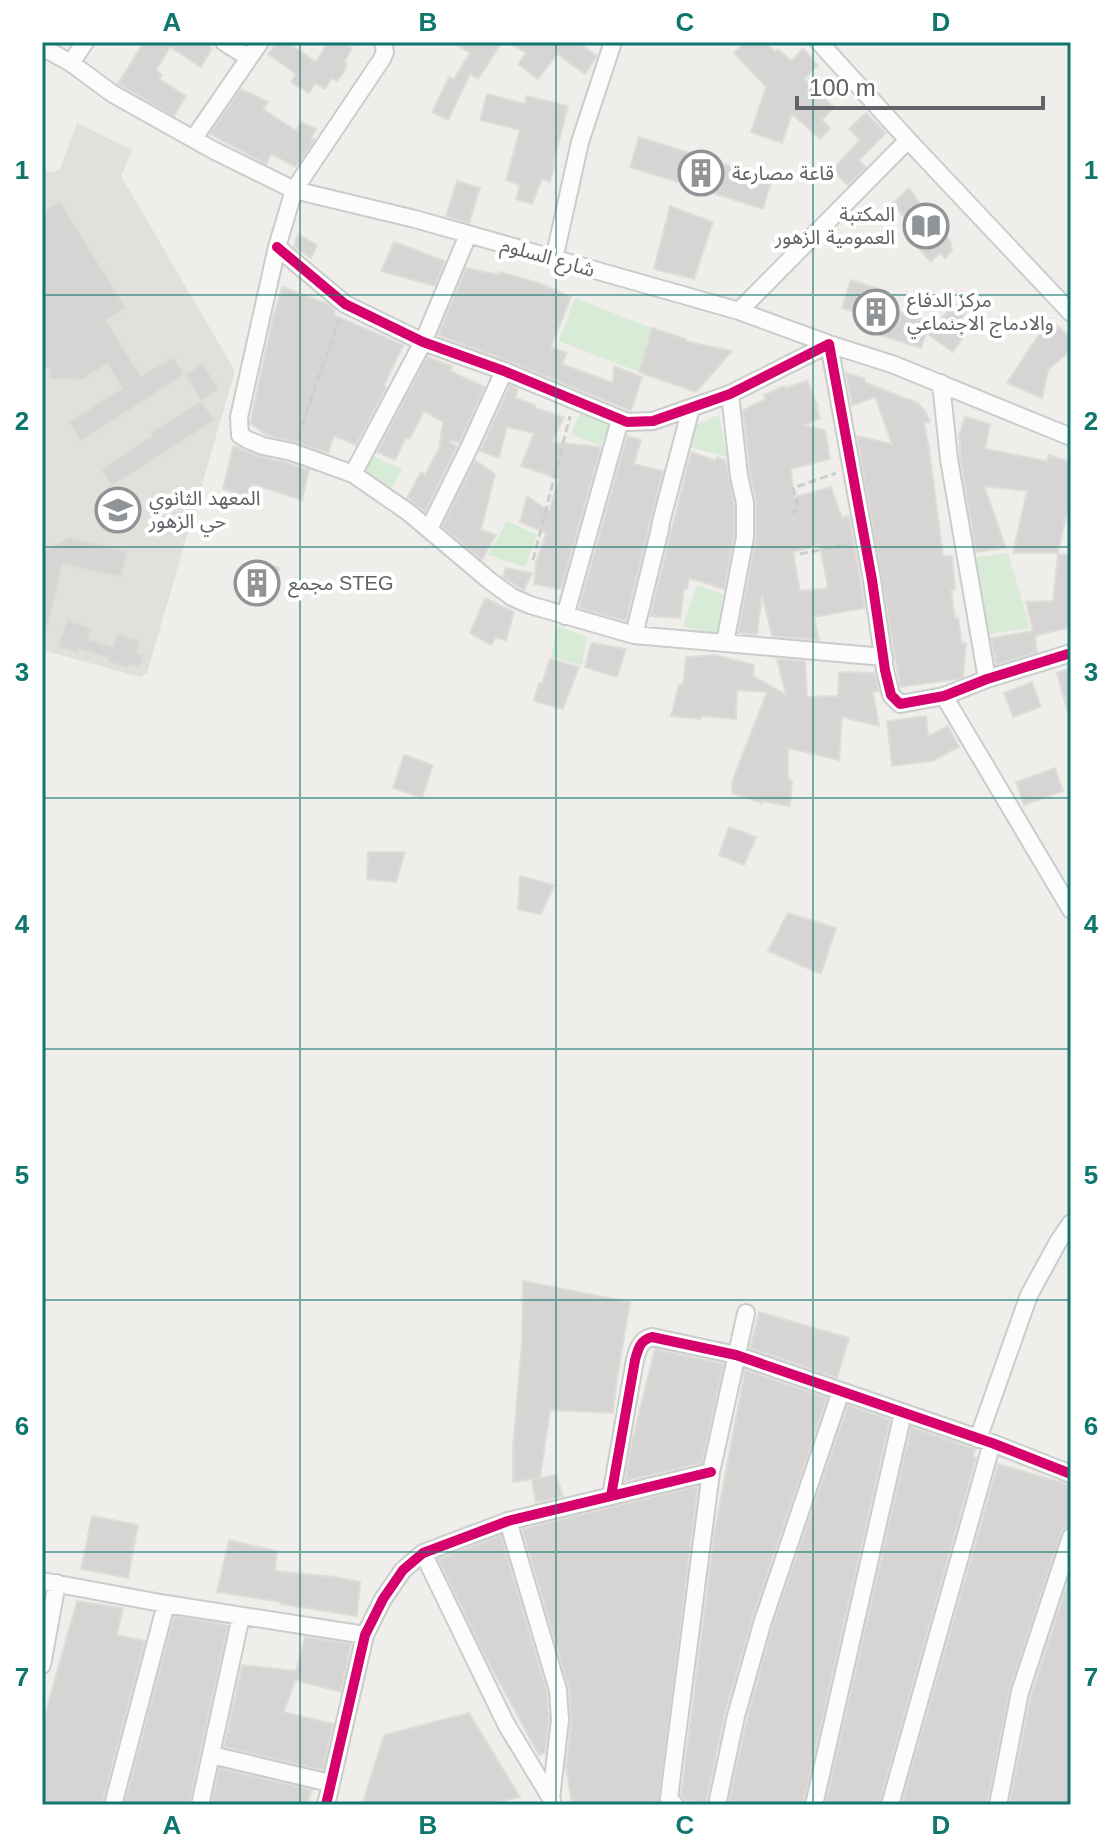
<svg xmlns="http://www.w3.org/2000/svg" width="1113" height="1847" font-family="Arial,'Noto Sans Arabic',sans-serif">
  <style>
    .education { fill: #e2e0da }
    .green { fill: #d8ebd6 }
    .building { fill: #d6d5d3; stroke: #deddd9; stroke-width: 2; fill-rule: evenodd }
    .lines { fill: none; stroke-linecap: round; stroke-linejoin: round }
    .street-casing { stroke: #cbcccc; stroke-width: 20 }
    .path { stroke: #cacfcc; stroke-width: 3; stroke-dasharray: 8 4; stroke-linecap: butt }
    .street { stroke: #fdfcfc; stroke-width: 16 }
    .cycleway-casing { stroke: #fff; stroke-width: 15 }
    .cycleway { stroke: #d6006c; stroke-width: 10 }
    .grid { fill: none; stroke: #0f766e; stroke-width: 2; stroke-opacity: 0.55 }
    .labels { text-anchor: middle; stroke-width: 8; stroke-linejoin: round; paint-order: stroke }
    .poi-label { font-size: 20px; fill: #5f6368; stroke: #fff; text-anchor: start }
    .street-label { font-size: 20px; fill: #5f6368; stroke: #fff }
    .neatline { fill: none; stroke: #0f766e; stroke-width: 3 }
    .grid-label { font-size: 26px; text-anchor: middle; font-weight: bold; fill: #0f766e }
  </style>
  <rect width="100%" height="100%" fill="#efeeea"/>
  <path class="education" d="M 77,123 L 132,150 L 121,176 L 235,371 L 147,673 L 140,677 L 42,650 L 42,169 L 51,173 L 60,169 Z"/>
  <path class="green" d="M 575,298 L 652,328 L 639,372 L 559,341 Z
    M 580,413 L 610,425 L 601,446 L 571,434 Z
    M 719,415 L 727,457 L 689,447 L 697,424 Z
    M 371,455 L 402,469 L 390,492 L 359,474 Z
    M 507,521 L 537,535 L 525,567 L 488,555 Z
    M 1008,553 L 1030,628 L 984,635 L 970,558 Z
    M 697,585 L 724,595 L 719,637 L 683,626 Z
    M 557,626 L 587,637 L 582,665 L 551,657 Z"/>
  <path class="building" d="M 144,42 L 202,42 L 212,48 L 201,67 L 170,47 L 156,70 L 162,75 L 159,79 L 186,96 L 174,116 L 118,84 Z
    M 277,42 L 287,42 L 316,62 L 328,42 L 343,42 L 352,48 L 344,62 L 347,64 L 344,72 L 337,81 L 332,78 L 325,89 L 315,83 L 309,93 L 291,82 L 296,74 L 268,54 Z
    M 452,42 L 502,42 L 478,79 L 470,74 L 448,120 L 432,112 L 449,77 L 454,79 L 470,53 Z
    M 508,42 L 577,42 L 597,56 L 585,74 L 557,54 L 538,79 L 518,64 L 526,53 Z
    M 745,42 L 765,42 L 775,52 L 778,49 L 791,61 L 803,49 L 818,65 L 804,79 L 834,107 L 822,120 L 830,128 L 820,139 L 792,114 L 782,143 L 751,132 L 766,87 L 734,53 Z
    M 241,89 L 268,102 L 263,109 L 296,131 L 301,122 L 316,129 L 311,138 L 315,139 L 296,167 L 271,154 L 266,164 L 210,134 Z
    M 487,94 L 525,104 L 527,96 L 568,106 L 553,164 L 555,165 L 550,182 L 542,179 L 532,204 L 516,199 L 520,185 L 506,180 L 520,130 L 480,120 Z
    M 866,113 L 886,133 L 859,160 L 866,167 L 848,185 L 832,170 L 860,140 L 849,129 Z
    M 639,137 L 772,179 L 763,209 L 630,167 Z
    M 457,181 L 480,188 L 469,223 L 446,216 Z
    M 909,188 L 931,220 L 934,217 L 951,243 L 952,251 L 945,258 L 940,253 L 931,262 L 908,237 L 916,230 L 892,204 Z
    M 60,201 L 126,308 L 106,320 L 141,376 L 173,357 L 185,374 L 81,441 L 69,422 L 122,388 L 107,364 L 82,380 L 50,379 L 49,370 L 42,368 L 42,212 Z
    M 670,206 L 713,222 L 694,279 L 654,269 Z
    M 298,234 L 317,245 L 311,258 L 294,247 Z
    M 394,242 L 445,261 L 435,286 L 381,271 Z
    M 466,268 L 499,275 L 500,272 L 539,283 L 571,297 L 551,347 L 567,353 L 562,364 L 613,383 L 614,366 L 642,377 L 631,411 L 508,361 L 438,335 Z
    M 851,280 L 888,292 L 883,307 L 938,324 L 953,303 L 966,312 L 955,327 L 965,334 L 953,352 L 926,333 L 921,348 L 860,329 L 864,315 L 842,308 Z
    M 282,287 L 328,304 L 335,310 L 334,315 L 403,345 L 384,386 L 386,388 L 356,445 L 334,436 L 328,453 L 296,442 L 266,435 L 250,423 L 273,318 Z
    M 1049,319 L 1071,337 L 1071,350 L 1048,370 L 1042,398 L 1007,383 Z
    M 652,328 L 686,339 L 686,341 L 732,351 L 696,392 L 639,372 Z
    M 427,357 L 452,366 L 450,371 L 485,387 L 459,443 L 451,440 L 450,442 L 457,447 L 425,512 L 407,498 L 421,472 L 425,475 L 439,449 L 443,422 L 424,411 L 410,439 L 406,437 L 395,460 L 377,452 Z
    M 203,363 L 219,389 L 201,401 L 185,374 Z
    M 846,373 L 864,378 L 866,383 L 918,403 L 925,411 L 930,422 L 924,423 L 929,448 L 943,556 L 952,556 L 955,589 L 951,590 L 955,618 L 958,618 L 962,644 L 966,643 L 963,677 L 958,679 L 900,687 L 857,436 L 892,444 L 875,397 L 852,406 Z
    M 807,381 L 818,406 L 816,406 L 820,419 L 804,425 L 825,430 L 830,459 L 791,469 L 794,497 L 831,487 L 842,518 L 849,516 L 865,608 L 814,617 L 819,640 L 772,636 L 762,594 L 757,635 L 738,633 L 756,537 L 756,501 L 750,474 L 743,410 L 766,399 L 764,395 L 784,386 L 785,388 ZM 820,545 L 828,588 L 800,591 L 793,552 Z
    M 510,385 L 518,389 L 515,398 L 535,405 L 535,408 L 564,417 L 552,442 L 601,447 L 561,589 L 534,584 L 536,563 L 546,533 L 520,522 L 527,496 L 549,511 L 559,479 L 521,466 L 534,433 L 507,427 L 499,458 L 480,451 Z
    M 201,401 L 215,420 L 112,486 L 101,469 L 152,436 L 150,433 Z
    M 965,417 L 990,424 L 985,449 L 1047,461 L 1049,455 L 1071,462 L 1071,494 L 1058,553 L 1013,553 L 1027,491 L 984,486 L 1006,548 L 976,552 L 960,457 L 960,440 L 958,438 Z
    M 627,436 L 641,440 L 634,464 L 663,471 L 626,621 L 579,608 Z
    M 233,446 L 259,456 L 284,462 L 309,470 L 302,500 L 252,484 L 249,498 L 223,489 Z
    M 691,452 L 716,461 L 717,457 L 726,461 L 734,504 L 734,536 L 724,589 L 689,578 L 687,589 L 684,588 L 680,618 L 650,616 Z
    M 475,460 L 495,474 L 481,530 L 496,535 L 482,560 L 442,527 Z
    M 69,537 L 127,551 L 121,577 L 63,564 L 47,631 L 42,630 L 42,552 Z
    M 1058,554 L 1071,555 L 1071,627 L 1035,636 L 1037,652 L 996,665 L 991,638 L 1033,631 L 1026,602 L 1053,601 Z
    M 261,563 L 279,568 L 271,598 L 237,592 L 242,575 Z
    M 506,568 L 532,573 L 524,590 L 503,577 Z
    M 485,598 L 514,612 L 506,641 L 496,637 L 491,645 L 470,633 Z
    M 67,620 L 92,628 L 88,639 L 113,647 L 117,634 L 141,641 L 137,653 L 144,655 L 140,668 L 129,665 L 128,668 L 108,662 L 109,659 L 79,649 L 78,653 L 58,647 Z
    M 591,643 L 626,649 L 617,677 L 585,667 Z
    M 715,655 L 754,665 L 753,676 L 786,695 L 777,659 L 805,661 L 807,697 L 838,696 L 839,672 L 874,673 L 879,691 L 873,692 L 879,726 L 842,717 L 839,760 L 788,748 L 788,779 L 792,781 L 790,806 L 762,801 L 762,803 L 732,793 L 732,782 L 767,692 L 737,690 L 736,719 L 701,716 L 700,719 L 671,716 L 679,685 L 683,685 L 686,657 Z
    M 550,659 L 579,667 L 563,709 L 534,701 L 539,683 L 542,684 Z
    M 1071,668 L 1071,710 L 1067,710 L 1057,673 Z
    M 1032,682 L 1041,707 L 1013,717 L 1004,693 Z
    M 926,716 L 928,736 L 948,726 L 959,747 L 932,761 L 892,766 L 887,721 Z
    M 404,755 L 433,765 L 422,798 L 393,788 Z
    M 1055,768 L 1063,791 L 1024,805 L 1016,782 Z
    M 729,827 L 756,837 L 744,865 L 719,855 Z
    M 368,852 L 405,852 L 396,882 L 367,879 Z
    M 520,876 L 554,885 L 541,914 L 518,910 Z
    M 788,913 L 836,928 L 821,974 L 768,951 Z
    M 523,1281 L 630,1302 L 617,1379 L 613,1413 L 550,1410 L 540,1478 L 556,1475 L 563,1496 L 536,1503 L 532,1480 L 539,1478 L 513,1482 L 513,1446 L 522,1342 Z
    M 759,1312 L 849,1338 L 837,1378 L 750,1348 Z
    M 655,1349 L 724,1364 L 702,1463 L 625,1481 L 631,1445 Z
    M 745,1370 L 827,1398 L 752,1620 L 725,1713 L 706,1803 L 685,1800 L 681,1795 L 714,1535 Z
    M 848,1405 L 890,1420 L 803,1805 L 728,1805 L 747,1719 L 772,1627 Z
    M 911,1427 L 972,1448 L 975,1450 L 973,1457 L 976,1458 L 879,1805 L 825,1805 Z
    M 998,1464 L 1071,1485 L 1071,1526 L 1064,1528 L 1061,1534 L 1010,1689 L 987,1805 L 901,1805 Z
    M 698,1486 L 659,1802 L 639,1805 L 572,1805 L 566,1766 L 571,1721 L 569,1689 L 522,1529 Z
    M 92,1516 L 138,1525 L 128,1578 L 81,1569 Z
    M 501,1535 L 547,1692 L 549,1720 L 545,1753 L 539,1755 L 484,1654 L 438,1559 Z
    M 229,1540 L 277,1551 L 275,1571 L 336,1577 L 360,1582 L 357,1616 L 281,1604 L 281,1602 L 217,1592 Z
    M 1071,1572 L 1071,1805 L 1009,1805 L 1031,1695 Z
    M 77,1601 L 123,1608 L 117,1635 L 145,1641 L 102,1805 L 42,1805 L 42,1725 Z
    M 174,1616 L 222,1624 L 228,1626 L 189,1805 L 124,1805 Z
    M 305,1637 L 351,1644 L 341,1692 L 295,1680 L 284,1712 L 333,1724 L 323,1770 L 224,1747 L 242,1665 L 296,1671 Z
    M 469,1713 L 520,1797 L 486,1805 L 362,1805 L 384,1735 Z
    M 219,1768 L 312,1790 L 307,1805 L 211,1805 Z"/>
  <g class="lines">
    <g class="street-casing">
      <path id="street" d="M 224,42 L 249,58
        M 383,42 L 385,52 L 382,59 L 294,190 L 277,247 L 239,417 L 240,435 L 248,440 L 263,446 L 292,452 L 353,474 L 408,512 L 490,581 L 512,597 L 530,605 L 634,635 L 884,657
        M 819,42 L 908,140 L 1071,313
        M 42,47 L 71,63 L 113,94 L 213,150 L 294,190 L 415,219 L 739,311 L 829,344 L 892,364 L 1071,437
        M 71,63 L 85,42
        M 194,138 L 260,42
        M 277,247 L 345,304 L 423,342 L 504,371 L 627,422 L 653,421 L 730,394 L 829,344 L 872,580 L 885,670 L 891,695 L 900,704 L 944,696 L 987,679 L 1071,653
        M 554,259 L 580,142 L 613,42
        M 739,311 L 908,140
        M 941,383 L 949,459 L 987,679
        M 353,474 L 423,342 L 468,235
        M 429,529 L 469,448 L 504,371
        M 565,616 L 620,420
        M 634,635 L 660,529 L 661,522 L 691,408
        M 725,643 L 745,537 L 745,503 L 739,476 L 730,394
        M 944,696 L 1071,910
        M 978,1439 L 1029,1295 L 1058,1242 L 1071,1223
        M 611,1496 L 635,1360 C 638,1349 640,1340 652,1337 L 736,1355 L 992,1443 L 1071,1474
        M 508,1521 L 558,1690 L 560,1720 L 551,1798
        M 423,1553 L 506,1724 L 552,1800
        M 42,1581 L 166,1604 L 365,1635
        M 42,1665 L 57,1583
        M 211,1755 L 330,1783
        M 113,1805 L 166,1604
        M 200,1805 L 241,1616
        M 326,1805 L 365,1635 L 383,1599 L 403,1570 L 423,1553 L 508,1521 L 711,1472
        M 675,1805 L 669,1799 L 673,1766 L 711,1472 L 746,1313
        M 717,1805 L 736,1716 L 762,1624 L 841,1391
        M 814,1805 L 903,1413
        M 890,1805 L 992,1443
        M 998,1805 L 1020,1692 L 1071,1537"/>
    </g>
    <path class="path" d="M 298,437 L 339,320
      M 791,513 L 799,510 L 793,488 L 836,473
      M 800,554 L 849,544
      M 533,560 L 570,416"/>
    <use href="#street" class="street"/>
    <g class="cycleway-casing">
      <path id="cycleway" d="M 277,247 L 345,304 L 423,342 L 504,371 L 627,422 L 653,421 L 730,394 L 829,344 L 872,580 L 885,670 L 891,695 L 900,704 L 944,696 L 987,679 L 1071,653
        M 611,1496 L 635,1360 C 638,1349 640,1340 652,1337 L 736,1355 L 992,1443 L 1071,1474
        M 326,1805 L 365,1635 L 383,1599 L 403,1570 L 423,1553 L 508,1521 L 711,1472"/>
    </g>
    <use href="#cycleway" class="cycleway"/>
  </g>
  <path class="grid" d="M 300,42 L 300,1805M 556,42 L 556,1805M 813,42 L 813,1805M 42,295 L 1071,295M 42,547 L 1071,547M 42,798 L 1071,798M 42,1049 L 1071,1049M 42,1300 L 1071,1300M 42,1552 L 1071,1552"/>
  <defs>
    <g id="building-ring" transform="scale(2.3)"><circle r="9.5" fill="#fff" stroke="#919496" stroke-width="1.5"/><path d="M-4-6H4V6H1V3H-1V6H-4ZM-2.5-4.3h1.7v1.8h-1.7ZM.8-4.3h1.7v1.8H.8ZM-2.5-1h1.7V.8h-1.7ZM.8-1h1.7V.8H.8Z" fill="#919496"/></g>
    <g id="library-ring" transform="scale(2.3)"><circle r="9.5" fill="#fff" stroke="#919496" stroke-width="1.5"/><path d="M-6-4Q-3-5.5-.7-3.5V5Q-3 3-6 4ZM6-4Q3-5.5 .7-3.5V5Q3 3 6 4Z" fill="#919496"/></g>
    <g id="school-ring" transform="scale(2.3)"><circle r="9.5" fill="#fff" stroke="#919496" stroke-width="1.5"/><path d="M0-5L7-2L0 1L-7-2ZM-4 1L0 2.5L4 1V4Q0 6-4 4Z" fill="#919496"/></g>
  </defs>
  <g fill-rule="evenodd">
    <use href="#building-ring" x="701" y="173"/>
    <use href="#library-ring" x="926" y="226"/>
    <use href="#building-ring" x="876" y="312"/>
    <use href="#school-ring" x="118" y="510"/>
    <use href="#building-ring" x="257" y="583"/>
  </g>
  <g class="labels">
    <g class="poi-label">
      <text x="732" y="180">قاعة مصارعة</text>
      <text x="895" y="221" text-anchor="end">المكتبة<tspan x="895" dy="23">العمومية الزهور</tspan></text>
      <text x="907" y="307">مركز الدفاع<tspan x="907" dy="23">والادماج الاجنماعي</tspan></text>
      <text x="149" y="505">المعهد الثانوي<tspan x="149" dy="23">حي الزهور</tspan></text>
      <text x="288" y="590">مجمع STEG</text>
    </g>
    <g class="street-label">
      <text transform="translate(548 257) rotate(16)" y="7">شارع السلوم</text>
    </g>
  </g>
  <rect width="1113" height="1847" fill="none" stroke="#ffffff" stroke-width="88"/>
  <path d="M797 96v12h246v-12" fill="none" stroke="#5f6368" stroke-width="4"/>
  <text x="809" y="96" font-size="24" fill="#5f6368" stroke="#ffffff" stroke-width="6" paint-order="stroke">100 m</text>
  <rect x="44" y="44" width="1025" height="1759" class="neatline"/>
  <g class="grid-label">
    <text x="172" y="31">A</text>
    <text x="428" y="31">B</text>
    <text x="685" y="31">C</text>
    <text x="941" y="31">D</text>
    <text x="22" y="179">1</text>
    <text x="1091" y="179">1</text>
    <text x="22" y="430">2</text>
    <text x="1091" y="430">2</text>
    <text x="22" y="681">3</text>
    <text x="1091" y="681">3</text>
    <text x="22" y="933">4</text>
    <text x="1091" y="933">4</text>
    <text x="22" y="1184">5</text>
    <text x="1091" y="1184">5</text>
    <text x="22" y="1435">6</text>
    <text x="1091" y="1435">6</text>
    <text x="22" y="1686">7</text>
    <text x="1091" y="1686">7</text>
    <text x="172" y="1834">A</text>
    <text x="428" y="1834">B</text>
    <text x="685" y="1834">C</text>
    <text x="941" y="1834">D</text>
  </g>
</svg>
